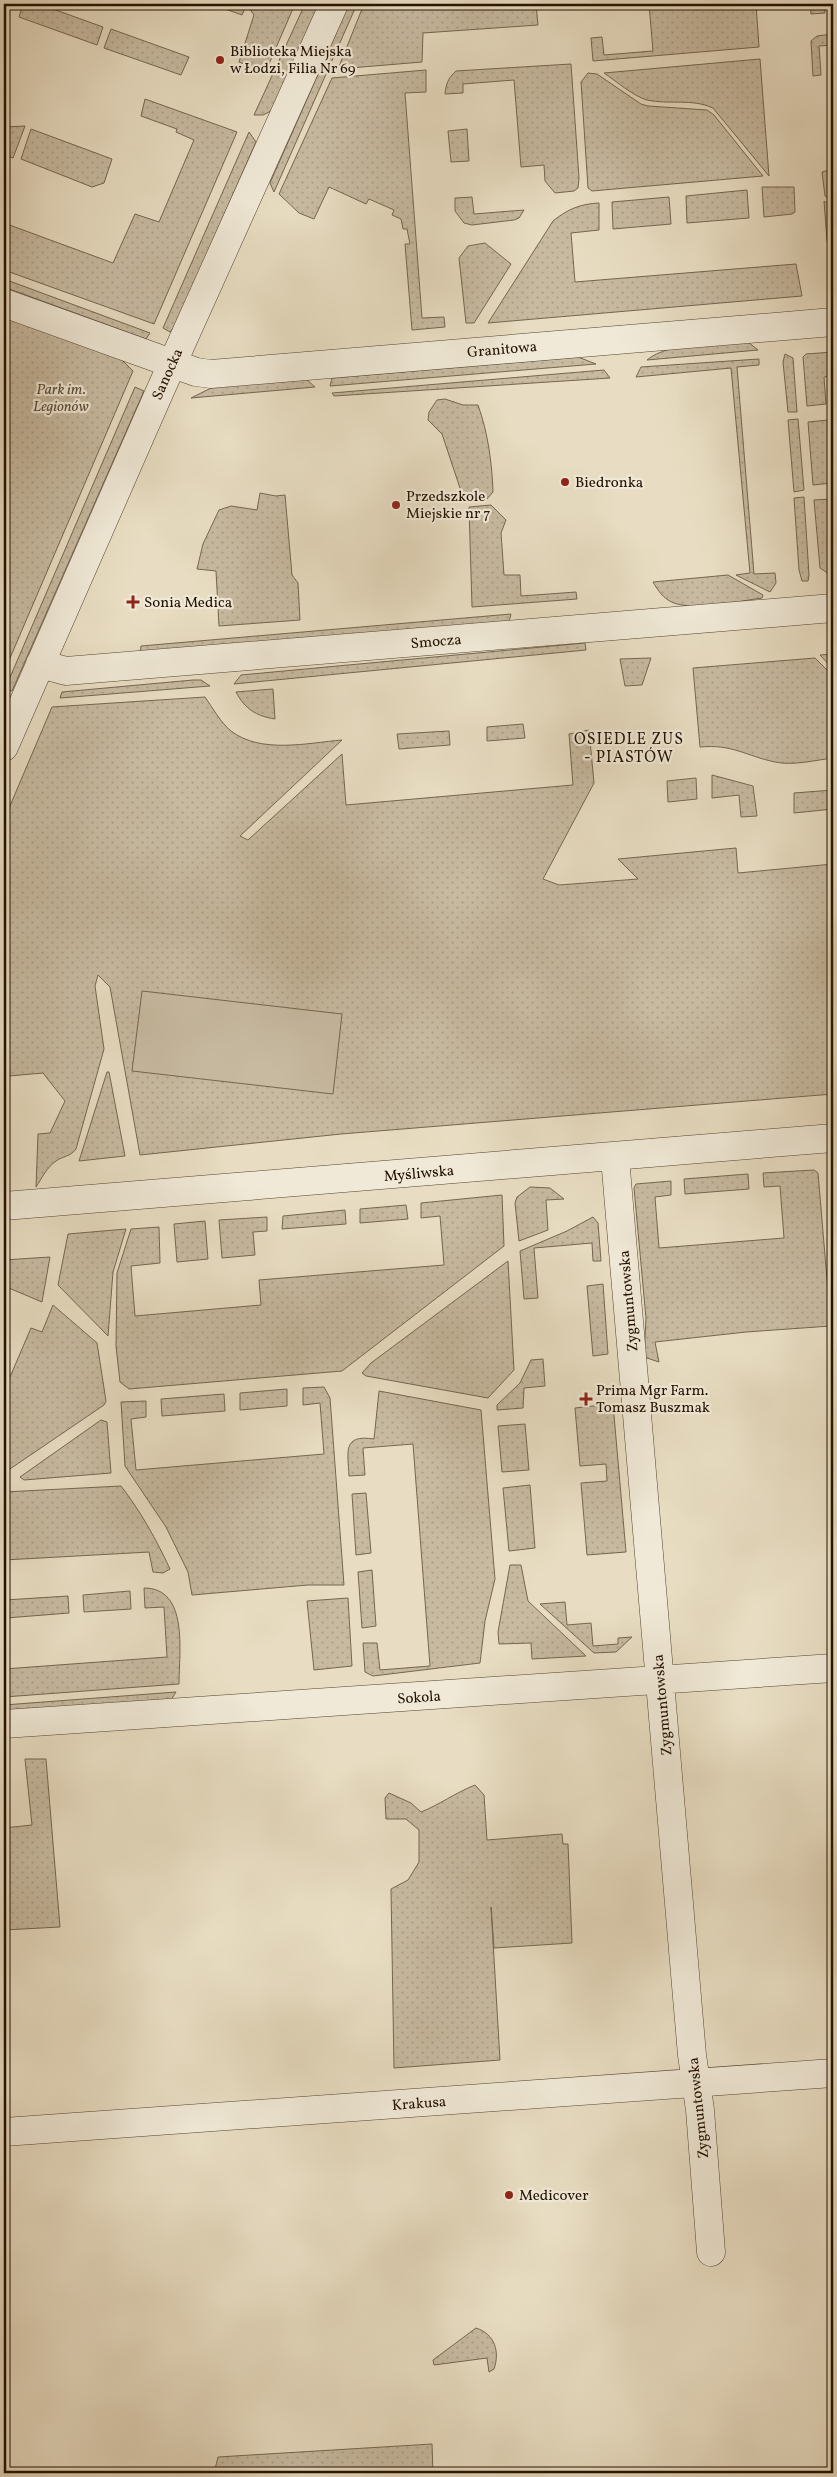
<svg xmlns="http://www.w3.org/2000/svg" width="837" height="2477" font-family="Vollkorn,serif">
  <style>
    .green { fill: url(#green-dots); stroke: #756650 }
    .pitch { fill: #c7baa1; stroke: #756650 }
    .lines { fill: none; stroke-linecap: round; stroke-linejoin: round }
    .minor-casing { stroke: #544430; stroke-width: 29 }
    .minor { stroke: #f0e9d7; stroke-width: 28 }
    .poi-dot { fill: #8f2418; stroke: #f0e9d7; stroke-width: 2 }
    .labels { text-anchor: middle; stroke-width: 4.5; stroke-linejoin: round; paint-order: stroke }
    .poi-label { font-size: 15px; fill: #231100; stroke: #f0e9d7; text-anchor: start }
    .street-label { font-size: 15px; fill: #231100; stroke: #f0e9d7 }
    .park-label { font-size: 15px; font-style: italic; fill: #5c4c38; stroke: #f0e9d7 }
    .neighbourhood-label { font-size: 16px; letter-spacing: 1px; fill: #231100; stroke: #f0e9d7 }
  </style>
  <defs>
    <pattern id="green-dots" width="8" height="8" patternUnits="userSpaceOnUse" patternTransform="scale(1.25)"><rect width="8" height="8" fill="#c7baa1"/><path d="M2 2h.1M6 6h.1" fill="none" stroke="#ab9f89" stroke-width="1.8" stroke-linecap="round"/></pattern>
  </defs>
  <rect width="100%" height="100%" fill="#e8ddc2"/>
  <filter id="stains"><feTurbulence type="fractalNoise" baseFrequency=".004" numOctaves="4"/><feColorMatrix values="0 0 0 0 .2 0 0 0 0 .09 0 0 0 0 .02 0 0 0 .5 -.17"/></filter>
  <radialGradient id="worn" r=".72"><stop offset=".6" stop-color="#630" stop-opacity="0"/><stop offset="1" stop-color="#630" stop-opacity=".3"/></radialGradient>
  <path class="green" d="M 23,4 L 39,4 L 103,27 L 97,45 L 19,17 Z
    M 211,4 L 239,4 L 244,11 L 242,15 Z
    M 246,4 L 295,4 L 265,73 L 239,62 L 254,15 Z
    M 305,4 L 319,4 L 271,111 L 263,115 L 254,115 Z
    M 349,4 L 357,4 L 274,192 L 270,183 Z
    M 364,4 L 536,4 L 538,25 L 423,33 L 422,62 L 338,69 Z
    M 649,4 L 756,4 L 759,47 L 593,61 L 591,38 L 602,37 L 604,55 L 653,51 Z
    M 810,4 L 824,4 L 825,13 L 811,14 Z
    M 111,29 L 189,57 L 181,75 L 104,48 Z
    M 833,34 L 833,45 L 819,46 L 821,75 L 813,76 L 811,41 L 817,36 Z
    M 760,59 L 769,176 L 713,108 C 692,98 669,105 647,100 C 633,96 616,81 604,73 Z
    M 571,64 L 579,178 L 578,188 L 574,191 L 555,193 L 545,181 L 544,165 L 521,167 L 514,80 L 463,84 L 463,93 L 445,94 C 446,84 448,78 456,71 Z
    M 426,70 L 426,92 L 405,93 L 422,318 L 444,317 L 445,327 L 412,330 L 405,244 L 410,244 L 407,229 L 403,229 L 401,219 L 392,215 L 394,210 L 369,199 L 366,204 L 329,187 L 314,219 L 299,213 L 279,194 L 332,78 Z
    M 588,73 L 597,74 L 641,104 L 648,106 L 707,110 L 714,115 L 763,176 L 592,191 L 588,188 L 581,82 Z
    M 145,99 L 237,132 L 154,324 L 4,270 L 4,223 L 113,263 L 135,214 L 159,222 L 194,140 L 176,132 L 177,129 L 141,116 Z
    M 25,126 L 13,158 L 4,155 L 4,127 Z
    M 31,129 L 112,159 L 104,183 L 92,187 L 21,159 Z
    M 467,129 L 469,161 L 451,162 L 448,131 Z
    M 249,132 L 256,142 L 175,326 L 170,332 L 163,328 Z
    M 829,170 L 830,176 L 833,175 L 833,202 L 825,196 L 822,172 Z
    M 762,187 L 794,187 L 795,212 L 792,214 L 764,217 Z
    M 747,190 L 749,218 L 687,223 L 686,196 Z
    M 472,197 L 474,214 L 524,210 L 519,218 L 514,220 L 472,225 L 464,223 L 455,211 L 455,198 Z
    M 669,197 L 671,224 L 613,229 L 612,202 Z
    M 824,201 L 833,208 L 833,237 L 827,241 Z
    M 599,203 L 599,230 L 571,233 L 575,282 L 796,264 L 802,296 L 488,323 L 553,221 C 568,209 580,204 599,203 Z
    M 485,243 L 511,264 L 474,323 L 466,323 L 459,258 L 468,246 Z
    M 833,245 L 833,296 L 831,296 L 828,247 Z
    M 4,279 L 150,333 L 146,339 L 4,287 Z
    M 4,317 L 121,359 L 133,371 L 4,672 Z
    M 748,342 L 758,350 L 647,360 C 670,341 719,345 748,342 Z
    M 833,352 L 833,376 L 824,377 L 826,404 L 807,406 L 803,357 L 806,354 Z
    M 785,354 L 793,358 L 797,412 L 788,412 L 783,362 Z
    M 578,357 L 596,364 L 330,386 L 332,378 Z
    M 759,359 L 759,365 L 737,367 L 754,574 L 775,573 L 776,583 L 770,592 L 736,575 L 750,573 L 731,368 L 636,377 L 641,367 Z
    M 604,370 L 610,378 L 334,396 L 332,393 Z
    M 306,379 L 315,387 L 191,398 L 211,388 L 222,386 Z
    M 135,387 L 144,391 L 12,691 L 5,689 Z
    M 445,399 L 463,405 L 478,405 C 488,433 492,463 493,492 L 486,500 L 464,500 L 442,434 L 428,420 L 429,412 L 437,400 Z
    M 798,419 L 804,490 L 794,492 L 788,420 Z
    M 828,420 L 832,483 L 813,485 L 808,422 Z
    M 260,493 L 276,496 L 285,495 L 292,575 L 298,583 L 300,620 L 219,626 L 216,571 L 197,569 L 203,544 L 219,510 L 231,506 L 257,510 Z
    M 804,497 L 809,575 L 808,581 L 802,581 L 799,570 L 794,498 Z
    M 833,499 L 833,571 L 829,574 L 820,568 L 814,500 Z
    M 491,505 L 506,520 L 501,533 L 504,575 L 520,575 L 521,596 L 576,592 L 577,599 L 472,607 L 469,507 Z
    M 728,575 L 763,595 L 762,598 C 739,601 686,613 668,600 C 661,595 657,589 653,582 Z
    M 511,614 L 509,622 L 140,655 L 141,646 Z
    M 585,643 L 586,650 L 234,684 L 241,675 Z
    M 833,654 L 833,669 L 820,655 Z
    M 651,658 L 642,685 L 625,686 L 620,659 Z
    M 815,658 L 832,675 L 833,758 C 816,760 793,766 775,762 C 746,756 733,744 700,747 L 693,668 Z
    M 193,680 L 201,680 L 210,686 L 60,698 L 62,692 Z
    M 273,689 L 275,719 C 256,716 245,709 236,692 Z
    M 205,697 C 212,707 221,723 231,731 C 261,754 307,743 342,740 L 240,836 L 248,840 L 342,754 L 346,805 L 573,785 L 569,734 L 589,730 L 594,783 L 543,879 L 559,885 L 638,879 L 618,859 L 736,848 L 738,873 L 833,864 L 833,1094 L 341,1134 L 140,1155 L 110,987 L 98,975 L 95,986 L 104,1049 L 76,1149 C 70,1157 63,1156 56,1161 C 47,1167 42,1178 36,1187 L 38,1134 L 50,1133 L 65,1101 L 43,1073 L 9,1076 L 4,986 L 4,820 L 52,707 Z
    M 523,724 L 525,738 L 487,741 L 487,727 Z
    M 449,731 L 450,745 L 399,749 L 397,734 Z
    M 712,775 L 753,786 L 757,816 L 741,817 L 739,795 L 712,798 Z
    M 696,778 L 697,799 L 668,802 L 667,781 Z
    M 833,790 L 833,809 L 794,813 L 794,793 Z
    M 107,1072 L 109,1072 L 125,1156 L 79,1161 Z
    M 814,1170 L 818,1173 L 831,1326 L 746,1332 L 655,1342 L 659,1362 L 644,1357 L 646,1318 L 634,1188 L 636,1184 L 671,1181 L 671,1195 L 655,1197 L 659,1248 L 784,1238 L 780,1186 L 764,1187 L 763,1173 Z
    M 748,1174 L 749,1189 L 685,1194 L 684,1179 Z
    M 530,1187 L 550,1188 L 564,1199 L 546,1200 L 548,1230 L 519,1241 L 515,1203 L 517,1197 Z
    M 502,1195 L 504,1246 L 342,1371 L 129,1389 L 120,1382 L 116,1346 L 117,1273 L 131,1229 L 159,1227 L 160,1263 L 131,1266 L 135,1316 L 261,1305 L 259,1280 L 444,1265 L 440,1216 L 421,1218 L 421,1203 Z
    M 406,1205 L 408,1219 L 360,1223 L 360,1209 Z
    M 345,1210 L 346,1224 L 282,1229 L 283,1216 Z
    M 267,1217 L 267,1231 L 253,1232 L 255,1255 L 222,1258 L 219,1220 Z
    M 593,1217 L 598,1223 L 601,1261 L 593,1261 L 592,1243 L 534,1248 L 538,1298 L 524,1299 L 520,1251 L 567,1231 Z
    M 205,1221 L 208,1259 L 177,1262 L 174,1224 Z
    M 126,1229 L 113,1272 L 108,1336 L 58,1285 L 68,1234 Z
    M 50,1257 L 42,1302 L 4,1286 L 4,1260 Z
    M 508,1261 L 514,1370 L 488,1398 L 366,1376 L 362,1373 L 371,1363 Z
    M 603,1284 L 608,1354 L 593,1356 L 587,1286 Z
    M 53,1305 L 97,1343 L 106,1401 L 104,1405 L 4,1473 L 4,1391 L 31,1328 L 42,1332 Z
    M 543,1359 L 545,1386 L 524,1388 L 523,1408 L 497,1410 L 497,1405 L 520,1383 L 531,1360 Z
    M 324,1387 L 330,1398 L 344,1585 L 308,1585 L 192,1595 L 188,1572 L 166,1527 L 125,1466 L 121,1402 L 146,1401 L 146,1417 L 131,1419 L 136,1470 L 324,1454 L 320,1403 L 303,1405 L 303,1388 Z
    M 287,1389 L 287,1406 L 240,1410 L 240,1393 Z
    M 379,1391 L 481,1410 L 495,1579 L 485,1621 L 480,1663 L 373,1676 L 365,1672 L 363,1643 L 377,1643 L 380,1670 L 430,1666 L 413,1444 L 363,1448 L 365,1475 L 349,1476 C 348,1452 342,1434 374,1439 Z
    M 224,1394 L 225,1411 L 162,1416 L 161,1399 Z
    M 613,1404 L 626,1552 L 587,1555 L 581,1483 L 607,1481 L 606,1464 L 580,1466 L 575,1408 Z
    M 101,1420 L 107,1422 L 111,1473 L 24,1480 L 20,1477 Z
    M 525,1424 L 529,1470 L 502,1472 L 498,1426 Z
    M 530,1485 L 535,1548 L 509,1551 L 503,1488 Z
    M 121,1486 C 141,1512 156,1539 170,1569 L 163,1573 L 153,1572 L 149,1552 L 4,1560 L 4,1492 Z
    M 366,1493 L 371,1553 L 356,1555 L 352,1494 Z
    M 510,1565 L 521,1565 L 528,1601 L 586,1656 L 532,1659 L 531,1643 L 499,1644 L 498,1632 Z
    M 372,1570 L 376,1626 L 362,1628 L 358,1572 Z
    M 144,1588 C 189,1588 179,1652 179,1684 L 4,1697 L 4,1669 L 167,1657 L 164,1607 L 145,1608 Z
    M 130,1591 L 131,1609 L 84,1612 L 83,1595 Z
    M 68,1596 L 69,1613 L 6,1618 L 5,1600 Z
    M 348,1598 L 352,1666 L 314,1670 L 307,1601 Z
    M 565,1602 L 567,1625 L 591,1623 L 593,1646 L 618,1644 L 618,1638 L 632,1637 L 616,1652 L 594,1653 L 540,1604 Z
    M 176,1692 L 169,1703 L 4,1716 L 4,1705 Z
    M 25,1759 L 46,1759 L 60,1927 L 4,1930 L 4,1828 L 32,1825 Z
    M 475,1785 L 484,1795 L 487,1840 L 562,1834 L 563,1844 L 568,1844 L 572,1943 L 494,1948 L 491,1907 L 500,2060 L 394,2068 L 391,1889 L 408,1880 L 419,1862 L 419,1830 L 406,1819 L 386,1819 L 385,1798 L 389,1793 L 411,1803 L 421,1812 C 439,1805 455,1793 475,1785 Z
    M 476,2328 C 495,2334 500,2352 494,2369 L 489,2372 L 487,2358 L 434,2365 L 433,2360 Z
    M 432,2444 L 433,2473 L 214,2473 L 218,2457 Z"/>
  <path class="pitch" d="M 142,991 L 342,1014 L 333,1094 L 132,1071 Z"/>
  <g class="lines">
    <g class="minor-casing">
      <path id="minor" d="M 4,303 L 196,372 L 211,374 L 833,322
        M 40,664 L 66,671 L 833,608
        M 4,747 L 160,391 L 334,4
        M 615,1158 L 692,2055 L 700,2110 L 711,2252
        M 4,1206 L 833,1138
        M 4,1724 L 833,1668
        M 4,2132 L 833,2073"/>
    </g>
    <use href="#minor" class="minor"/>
  </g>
  <g class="poi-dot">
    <circle cx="220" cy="60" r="5"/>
    <circle cx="565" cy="482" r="5"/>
    <circle cx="396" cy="505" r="5"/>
    <path d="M130.5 594.5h5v5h5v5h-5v5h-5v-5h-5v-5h5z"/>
    <path d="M583.5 1391.5h5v5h5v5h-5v5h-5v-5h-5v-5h5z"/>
    <circle cx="509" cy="2195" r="5"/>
  </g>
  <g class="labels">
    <g class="poi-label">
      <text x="230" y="56">Biblioteka Miejska<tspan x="230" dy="17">w Łodzi, Filia Nr 69</tspan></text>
      <text x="575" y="487">Biedronka</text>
      <text x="406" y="501">Przedszkole<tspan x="406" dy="17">Miejskie nr 7</tspan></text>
      <text x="144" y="607">Sonia Medica</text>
      <text x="596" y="1395">Prima Mgr Farm.<tspan x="596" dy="17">Tomasz Buszmak</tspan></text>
      <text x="519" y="2200">Medicover</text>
    </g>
    <g class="street-label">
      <text transform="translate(502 349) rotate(-5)" y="5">Granitowa</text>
      <text transform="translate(167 374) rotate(-66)" y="5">Sanocka</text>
      <text transform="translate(436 641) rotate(-5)" y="5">Smocza</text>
      <text transform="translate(419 1173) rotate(-5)" y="5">Myśliwska</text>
      <text transform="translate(628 1301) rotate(-95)" y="5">Zygmuntowska</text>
      <text transform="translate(419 1697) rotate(-4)" y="5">Sokola</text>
      <text transform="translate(662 1705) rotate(-95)" y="5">Zygmuntowska</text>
      <text transform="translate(419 2103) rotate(-4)" y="5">Krakusa</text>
      <text transform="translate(698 2108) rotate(-96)" y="5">Zygmuntowska</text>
    </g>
    <g class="park-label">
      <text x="61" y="394">Park im.<tspan x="61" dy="17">Legionów</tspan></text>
    </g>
    <g class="neighbourhood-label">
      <text x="629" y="744">OSIEDLE ZUS<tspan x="629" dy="18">- PIASTÓW</tspan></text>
    </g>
  </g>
  <rect width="837" height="2477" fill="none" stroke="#e8ddc2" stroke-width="20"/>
  <rect x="5" y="5" width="827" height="2467" fill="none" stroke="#231100" stroke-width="2.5"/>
  <rect x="10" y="10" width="817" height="2457" fill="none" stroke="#231100"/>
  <rect width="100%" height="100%" filter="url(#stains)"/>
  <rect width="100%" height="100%" fill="url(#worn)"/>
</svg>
